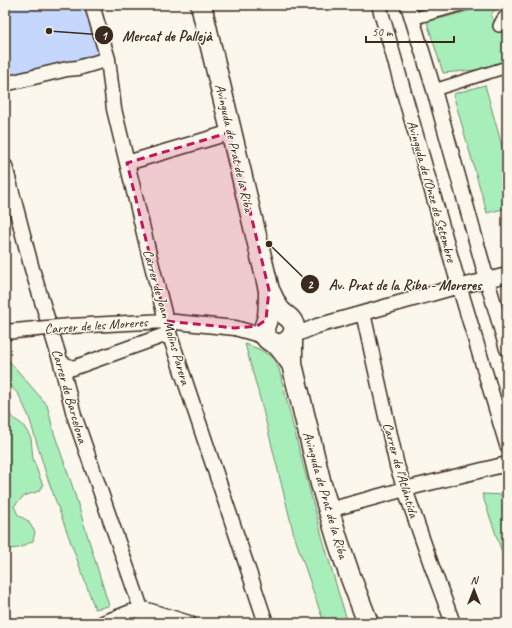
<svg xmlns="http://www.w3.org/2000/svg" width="512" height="628" font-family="Caveat,sans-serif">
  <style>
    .green { fill: #a8eebb; stroke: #728c6c }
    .building { fill: #c6d7fd; stroke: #3b2a1e }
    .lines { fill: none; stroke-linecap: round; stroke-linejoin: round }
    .pedestrian-casing { stroke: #3b2a1e; stroke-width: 14 }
    .minor-casing { stroke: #3b2a1e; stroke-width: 17 }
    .secondary-casing { stroke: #3b2a1e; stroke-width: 23 }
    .pedestrian { stroke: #fbf7ec; stroke-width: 11 }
    .minor { stroke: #fbf7ec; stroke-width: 14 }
    .secondary { stroke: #fbf7ec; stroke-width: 20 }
    .minor-bridge-casing { stroke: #3b2a1e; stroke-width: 17; stroke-linecap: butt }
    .minor-bridge { stroke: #fbf7ec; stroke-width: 14 }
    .marked { fill: #c2185b; fill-opacity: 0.2; stroke: #c2185b; stroke-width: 3; stroke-dasharray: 8 5; stroke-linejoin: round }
    .labels { text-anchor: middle; stroke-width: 3; stroke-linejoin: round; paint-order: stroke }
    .street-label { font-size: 14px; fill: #3b2a1e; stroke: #fbf7ec }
    .leader { fill: none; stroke: #3b2a1e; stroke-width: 1.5 }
    .callout-dot { fill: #3b2a1e; stroke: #fbf7ec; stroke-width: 1.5 }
    .mark-label { font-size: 12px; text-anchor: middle; font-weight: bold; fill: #fff }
    .callout-label { font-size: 15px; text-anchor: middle; font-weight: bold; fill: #3b2a1e; stroke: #fbf7ec; stroke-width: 3; stroke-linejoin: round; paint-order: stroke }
  </style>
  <rect width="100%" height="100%" fill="#fbf7ec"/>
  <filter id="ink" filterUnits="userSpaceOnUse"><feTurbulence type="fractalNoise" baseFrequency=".025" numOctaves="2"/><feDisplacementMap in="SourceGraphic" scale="8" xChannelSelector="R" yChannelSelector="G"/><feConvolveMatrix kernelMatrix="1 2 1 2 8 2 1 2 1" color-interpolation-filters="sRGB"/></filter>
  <g filter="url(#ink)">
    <path class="green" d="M 491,5 L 501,5 L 490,15 L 507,37 L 507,61 L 495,64 L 496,68 L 443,73 L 427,22 Z
      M 485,85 L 507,164 L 507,208 L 487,213 L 470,153 L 453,94 Z
      M 245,344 L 259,349 L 272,357 L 279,369 C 300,454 321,539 348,623 L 324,623 L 294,535 L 262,406 Z
      M 5,356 L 47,405 L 54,433 L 72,485 L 109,606 L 95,609 L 46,474 L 29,417 L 19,395 L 5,380 Z
      M 5,408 L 13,418 L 23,425 L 31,438 L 33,459 L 40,478 L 43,485 L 39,491 L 24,496 L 14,506 L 18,515 L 28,521 L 35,532 L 33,541 L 19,548 L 9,549 L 5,551 Z
      M 482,494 L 507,495 L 507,557 L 503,555 Z"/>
    <path class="building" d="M 5,5 L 88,5 L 100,56 L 5,77 Z"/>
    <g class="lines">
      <g class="pedestrian-casing">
        <path id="pedestrian" d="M 412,19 L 461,5
          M 499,26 L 502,20 L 507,14
          M 434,90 L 507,67"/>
      </g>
      <g class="minor-casing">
        <path id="minor" d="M 92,5 L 108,59 L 114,109 L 149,254 L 170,336 L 266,623
          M 379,5 L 455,272 L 507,445
          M 408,5 L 434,90 L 487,280 L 507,349
          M 5,84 L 67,69 L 78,68 L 108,59
          M 127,163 L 215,137 L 231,132
          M 5,166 L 32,269 L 61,363 L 74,415 L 146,623
          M 363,313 L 397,466 L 432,567 L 453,623
          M 70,326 L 166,321 L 235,328 L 256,334 L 267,339
          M 5,332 L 36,329
          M 293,336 L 317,326 L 445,290 L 507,275
          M 61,363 L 73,368 L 162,336 L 170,336
          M 329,510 L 405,489 L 507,464
          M 141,608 L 189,623
          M 103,623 L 141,608"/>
      </g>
      <g class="secondary-casing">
        <path id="secondary" d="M 201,5 L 269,290 C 269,299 269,307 268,316 C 267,323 261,328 266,337 C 268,341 272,342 276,344 C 282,349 287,358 292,364
          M 269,290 C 273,297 275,304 280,310 C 283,314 288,316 291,320 C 299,330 291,342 281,344
          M 292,337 L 292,364 L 321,484 L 338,541 L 349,573 L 368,623"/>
      </g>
      <use href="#pedestrian" class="pedestrian"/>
      <use href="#minor" class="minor"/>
      <use href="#secondary" class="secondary"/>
      <g class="minor-bridge-casing">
        <path id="minor-bridge" d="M 36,329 L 70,326"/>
      </g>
      <use href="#minor-bridge" class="minor-bridge"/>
    </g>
  </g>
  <path class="marked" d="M 231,132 L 269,290 L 266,320 L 257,326 L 235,328 L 166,321 L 127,163 Z"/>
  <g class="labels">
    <g class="street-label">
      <text transform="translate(235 148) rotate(77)" y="5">Avinguda de Prat de la Riba</text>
      <text transform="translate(432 191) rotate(74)" y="5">Avinguda de l'Onze de Setembre</text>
      <text transform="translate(167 317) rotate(74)" y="5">Carrer de Joan Molins Parera</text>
      <text transform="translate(96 325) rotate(-4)" y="5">Carrer de les Moreres</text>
      <text transform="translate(70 396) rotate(74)" y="5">Carrer de Barcelona</text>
      <text transform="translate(401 470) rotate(74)" y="5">Carrer de l'Atlàntida</text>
      <text transform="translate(326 495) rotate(74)" y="5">Avinguda de Prat de la Riba</text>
    </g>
  </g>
  <path class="leader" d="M49 31L104 35M269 244L310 284"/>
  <g class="callout-dot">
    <circle cx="49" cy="31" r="4"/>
    <circle cx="269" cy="244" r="4"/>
    <circle cx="104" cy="35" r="10"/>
    <circle cx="310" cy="284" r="10"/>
  </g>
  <g class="mark-label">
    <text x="104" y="40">1</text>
    <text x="310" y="289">2</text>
  </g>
  <g class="callout-label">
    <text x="167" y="41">Mercat de Pallejà</text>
    <text x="405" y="290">Av. Prat de la Riba - Moreres</text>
  </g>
  <rect width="512" height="628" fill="none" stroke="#fbf7ec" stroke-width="20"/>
  <rect x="10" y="10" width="492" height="608" fill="none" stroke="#3b2a1e" stroke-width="1.5" filter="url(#ink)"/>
  <g transform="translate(474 590)" stroke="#fbf7ec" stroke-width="3" paint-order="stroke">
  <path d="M0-3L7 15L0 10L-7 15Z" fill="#3b2a1e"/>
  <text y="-6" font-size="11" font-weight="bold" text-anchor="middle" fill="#3b2a1e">N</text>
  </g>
  <path d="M366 36v6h88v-6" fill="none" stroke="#3b2a1e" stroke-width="2"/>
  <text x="372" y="36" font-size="12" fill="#3b2a1e" stroke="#fbf7ec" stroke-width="3" paint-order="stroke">50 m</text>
</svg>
